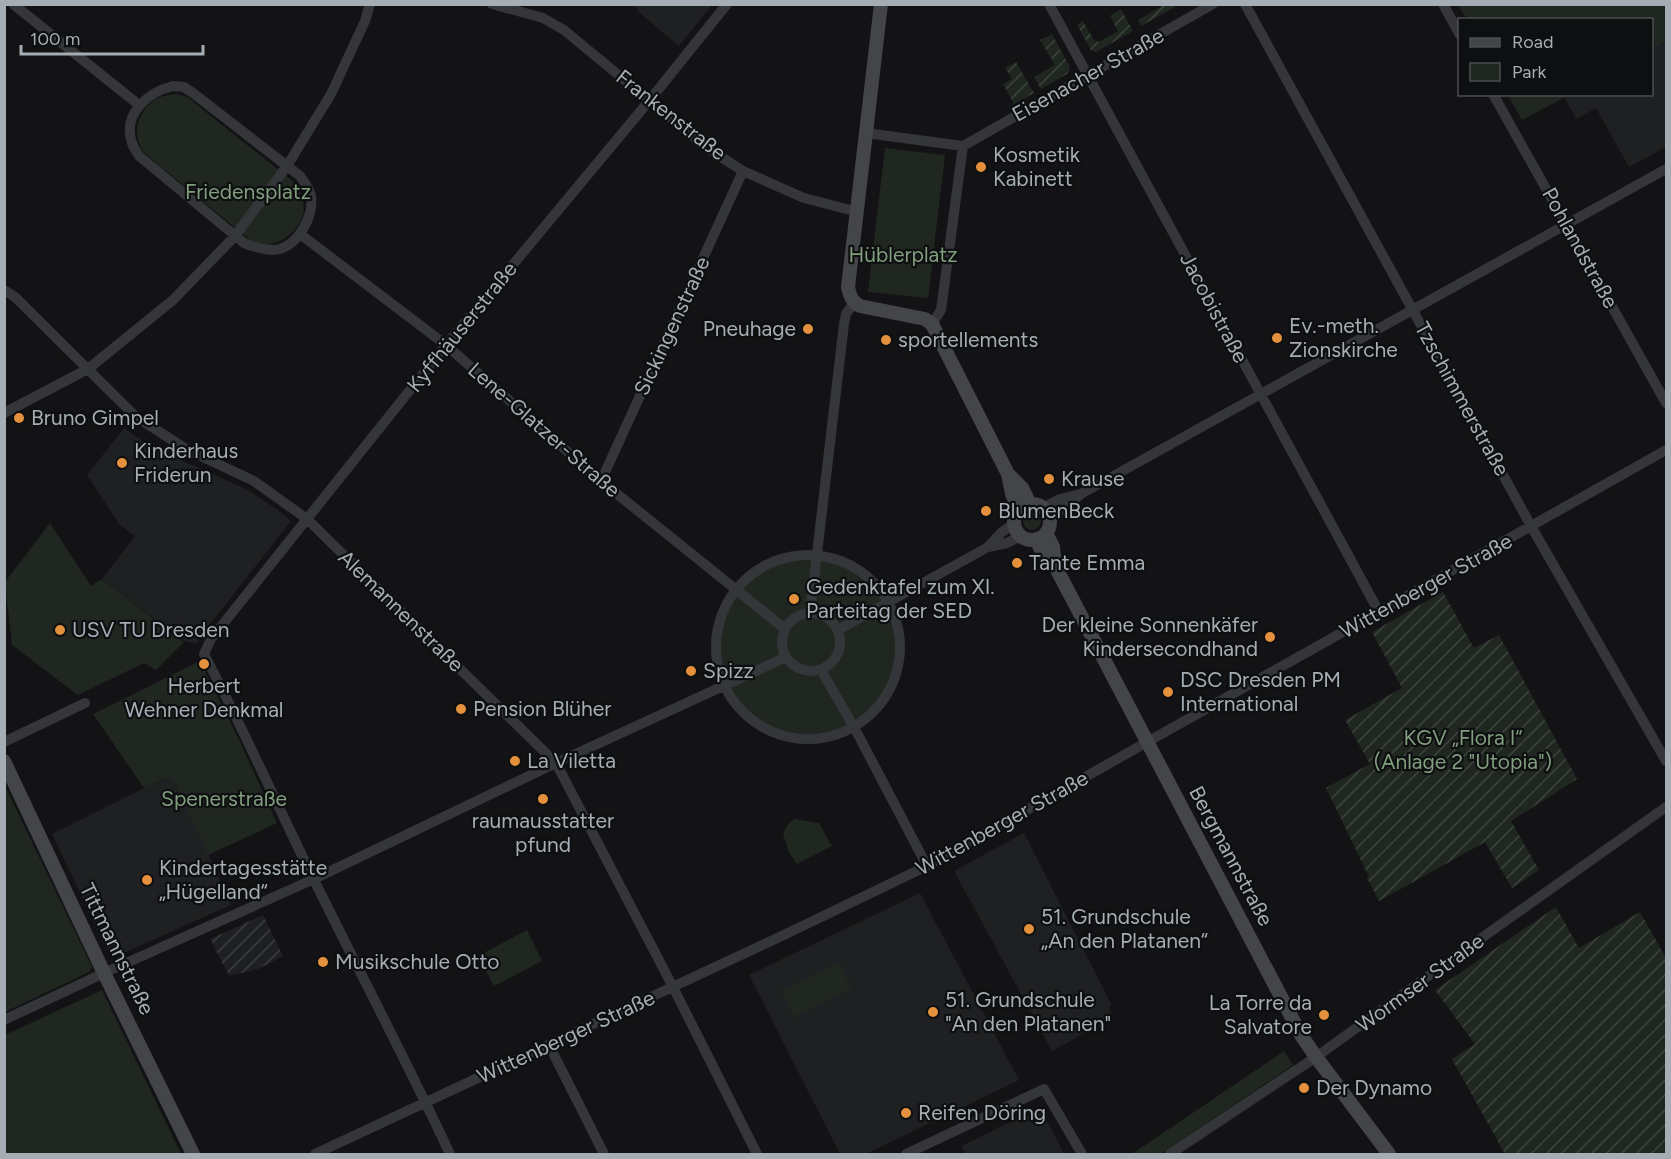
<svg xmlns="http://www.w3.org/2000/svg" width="1671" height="1159" font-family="Figtree,sans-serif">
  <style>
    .built { fill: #1f2022 }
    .industrial { fill: url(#industrial-furrows) }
    .green { fill: #202720 }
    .garden { fill: url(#garden-furrows) }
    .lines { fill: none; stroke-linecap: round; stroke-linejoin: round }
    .street { stroke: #353639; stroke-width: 10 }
    .secondary { stroke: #434549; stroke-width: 14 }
    .poi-dot { fill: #e4903c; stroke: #0e0f10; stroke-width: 2 }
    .labels { text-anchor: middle; stroke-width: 4.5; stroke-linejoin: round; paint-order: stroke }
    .street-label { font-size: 21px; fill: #a6adb4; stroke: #0e0f10 }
    .poi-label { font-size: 21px; fill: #a6adb4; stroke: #0e0f10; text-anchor: start }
    .park-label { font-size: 21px; fill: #819e7e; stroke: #0e0f10 }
  </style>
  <defs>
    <pattern id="industrial-furrows" width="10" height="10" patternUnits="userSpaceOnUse" patternTransform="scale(1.5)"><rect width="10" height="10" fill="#1f2022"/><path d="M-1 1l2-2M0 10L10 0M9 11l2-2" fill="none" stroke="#3d3e40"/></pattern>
    <pattern id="garden-furrows" width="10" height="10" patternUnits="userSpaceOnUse" patternTransform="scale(1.5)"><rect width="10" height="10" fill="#202720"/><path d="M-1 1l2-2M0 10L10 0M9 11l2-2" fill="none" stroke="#3d443e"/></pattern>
  </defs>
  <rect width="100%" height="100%" fill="#131315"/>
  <path class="built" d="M 634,5 L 712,5 L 679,46 L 641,14 Z
    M 1666,41 L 1666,147 L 1629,167 L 1596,108 L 1576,119 L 1564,97 L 1569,94 L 1652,94 L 1652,49 Z
    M 124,428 L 157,451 L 195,466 L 248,490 L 278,510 L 291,521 L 200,637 L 198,644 L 184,641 L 102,579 L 135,536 L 119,524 L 87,475 Z
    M 170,777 L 177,784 L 231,905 L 117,956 L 107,950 L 52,834 L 144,788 Z
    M 1024,833 L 1111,1004 L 1109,1009 L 1113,1017 L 1052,1051 L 954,871 Z
    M 920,893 L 1019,1080 L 866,1154 L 840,1154 L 749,975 Z
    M 1040,1108 L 1064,1153 L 1061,1154 L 966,1154 L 961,1146 Z"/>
  <path class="industrial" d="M 263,915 L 283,956 L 258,969 L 229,976 L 210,939 Z"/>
  <path class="green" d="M 1458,5 L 1666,5 L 1666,41 L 1652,49 L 1652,20 L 1467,19 Z
    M 176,94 L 187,97 L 295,183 C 300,192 306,204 303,215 C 298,231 280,246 263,244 C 258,243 254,241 249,239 L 144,153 C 132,135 136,115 153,101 C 159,96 168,95 176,94 Z
    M 1508,95 L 1569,95 L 1522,120 Z
    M 885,148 L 945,155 L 928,298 L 868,292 Z
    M1023 521a9 9 0 1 1 18 0a9 9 0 1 1-18 0Z
    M 50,523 L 91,586 L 102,579 L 184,642 L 156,670 L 144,663 L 78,695 L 12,645 L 5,582 Z
    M718 647a89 89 0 1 1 178 0a89 89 0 1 1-178 0Z
    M 200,661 L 241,744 L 277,823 L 208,855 L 176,784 L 169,777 L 144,788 L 93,714 Z
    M 5,786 L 92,967 L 89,972 L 5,1012 Z
    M 795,819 L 819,823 L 832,846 L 797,864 L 789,852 L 783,834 L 788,824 Z
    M 527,930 L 542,961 L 494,986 L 478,956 Z
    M 838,962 L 851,988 L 795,1017 L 782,992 Z
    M 102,990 L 181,1154 L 5,1154 L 5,1035 Z
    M 1284,1051 L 1293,1065 L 1161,1154 L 1132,1154 Z"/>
  <path class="garden" d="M 1164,5 L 1178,5 L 1141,26 L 1138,20 Z
    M 1121,9 L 1133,31 L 1096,52 L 1091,50 L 1077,25 L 1083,21 L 1094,40 L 1099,42 L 1118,31 L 1110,16 Z
    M 1052,34 L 1070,67 L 1067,74 L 1041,89 L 1034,77 L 1055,65 L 1040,40 Z
    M 1016,62 L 1034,93 L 1014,104 L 1003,84 L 1012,79 L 1005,68 Z
    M 1443,592 L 1474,648 L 1499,635 L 1577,779 L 1511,821 L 1539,870 L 1512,888 L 1485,842 L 1379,901 L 1367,878 L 1369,877 L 1326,788 L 1370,764 L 1345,720 L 1402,688 L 1372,632 Z
    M 1556,907 L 1579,948 L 1640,912 L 1666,958 L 1666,1154 L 1505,1154 L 1452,1059 L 1475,1044 L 1435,990 Z"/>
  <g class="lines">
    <path class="street" d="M 13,4 L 139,105
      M 492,4 L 543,18 L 564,30 L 707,148 L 743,171 L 804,198 L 858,212
      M 1049,4 L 1379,612
      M 1245,4 L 1531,526 L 1666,761
      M 1443,4 L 1460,35
      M 173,86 L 184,87 L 193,93 L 300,176 C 304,182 310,189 311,196 C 314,216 299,243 280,249 C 269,252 254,247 244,243 L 139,156 C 137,152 133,147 132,143 C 122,114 148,92 173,86 Z
      M 1493,94 L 1666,403
      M 866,133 L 963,146 L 941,310 L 932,324
      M 963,146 L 1213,4
      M 300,234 L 446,345 L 601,481 L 785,629
      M 4,290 L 15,297 L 135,416 L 186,449 L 254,481 L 307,519 L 556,763 L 673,987 L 757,1154
      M 4,413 L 88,369 L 173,300 L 235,236 L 287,166 L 331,94 L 365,21 L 370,4
      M 601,481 L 743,171
      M 1043,508 L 1060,499 L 1080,494
      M 1049,517 L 1065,508 L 1081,494 L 1666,169
      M 988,547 L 1007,543 L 1021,536
      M716 647a92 92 0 1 1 184 0a92 92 0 1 1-184 0Z
      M782 642a29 29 0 1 1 58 0a29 29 0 1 1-58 0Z
      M 810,613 L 844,324 L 846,314 L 854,303
      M 838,630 L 988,547 L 1002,532 L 1014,524
      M 821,670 L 854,727 L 927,866
      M 4,742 L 85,703
      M 4,1020 L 104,973 L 314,879 L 556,763 L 786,657
      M 549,1045 L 604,1154
      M 315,1154 L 788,933 L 927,866 L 1666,450
      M 450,1154 C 407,1062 359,971 314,880 C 277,805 243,728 204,654 L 211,639 L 446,345 L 649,101 L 727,4
      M 906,1154 L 1044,1089 L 1082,1154
      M 1170,1154 L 1316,1057 L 1445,964 L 1666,807"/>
    <path class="secondary" d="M 881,4 L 848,287 C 850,296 852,302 860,306 L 925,319 L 932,324 L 1008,474 L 1022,488 L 1030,504
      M 1008,474 L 1012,494 L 1019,509
      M1014 522a18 18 0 1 1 36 0a18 18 0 1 1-36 0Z
      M 1046,533 L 1053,547 L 1055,566
      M 1036,539 L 1042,552 L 1055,566 L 1301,1035 L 1316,1057 L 1389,1154
      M 4,761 L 104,973 L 193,1154"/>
  </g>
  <g class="poi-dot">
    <circle cx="981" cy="167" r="6"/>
    <circle cx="808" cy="329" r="6"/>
    <circle cx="1277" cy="338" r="6"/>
    <circle cx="886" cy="340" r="6"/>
    <circle cx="19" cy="418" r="6"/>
    <circle cx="122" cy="463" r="6"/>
    <circle cx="1049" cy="479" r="6"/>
    <circle cx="986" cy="511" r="6"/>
    <circle cx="1017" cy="563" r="6"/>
    <circle cx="794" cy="599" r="6"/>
    <circle cx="60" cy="630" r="6"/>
    <circle cx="1270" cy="637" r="6"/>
    <circle cx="204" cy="664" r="6"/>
    <circle cx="691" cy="671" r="6"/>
    <circle cx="1168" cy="692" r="6"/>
    <circle cx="461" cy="709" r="6"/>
    <circle cx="515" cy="761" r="6"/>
    <circle cx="543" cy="799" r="6"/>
    <circle cx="147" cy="880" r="6"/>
    <circle cx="1029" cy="929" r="6"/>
    <circle cx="323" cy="962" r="6"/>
    <circle cx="933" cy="1012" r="6"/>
    <circle cx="1324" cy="1015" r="6"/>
    <circle cx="1304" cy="1088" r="6"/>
    <circle cx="906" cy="1113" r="6"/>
  </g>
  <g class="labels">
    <g class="street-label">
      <text transform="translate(1088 75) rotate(-29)" y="7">Eisenacher Straße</text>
      <text transform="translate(671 115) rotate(38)" y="7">Frankenstraße</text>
      <text transform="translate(1580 248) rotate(61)" y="7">Pohlandstraße</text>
      <text transform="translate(1214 308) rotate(62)" y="7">Jacobistraße</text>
      <text transform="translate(672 326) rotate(-65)" y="7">Sickingenstraße</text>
      <text transform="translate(462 327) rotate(-51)" y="7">Kyffhäuserstraße</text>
      <text transform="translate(1462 399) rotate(61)" y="7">Tzschimmerstraße</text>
      <text transform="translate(544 430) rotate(41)" y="7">Lene-Glatzer-Straße</text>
      <text transform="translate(1426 586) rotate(-29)" y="7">Wittenberger Straße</text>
      <text transform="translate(401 611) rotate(44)" y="7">Alemannenstraße</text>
      <text transform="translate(1002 823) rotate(-29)" y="7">Wittenberger Straße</text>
      <text transform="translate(1231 856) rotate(62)" y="7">Bergmannstraße</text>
      <text transform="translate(117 949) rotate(64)" y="7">Tittmannstraße</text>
      <text transform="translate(1420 983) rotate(-36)" y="7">Wormser Straße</text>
      <text transform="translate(566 1037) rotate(-25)" y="7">Wittenberger Straße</text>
    </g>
    <g class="poi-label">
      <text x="993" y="162">Kosmetik<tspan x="993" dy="24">Kabinett</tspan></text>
      <text x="1289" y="333">Ev.-meth.<tspan x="1289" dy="24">Zionskirche</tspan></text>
      <text x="796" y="336" text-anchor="end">Pneuhage</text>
      <text x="898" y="347">sportellements</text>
      <text x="31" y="425">Bruno Gimpel</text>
      <text x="134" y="458">Kinderhaus<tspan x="134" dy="24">Friderun</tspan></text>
      <text x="1061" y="486">Krause</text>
      <text x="998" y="518">BlumenBeck</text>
      <text x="1029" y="570">Tante Emma</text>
      <text x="806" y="594">Gedenktafel zum XI.<tspan x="806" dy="24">Parteitag der SED</tspan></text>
      <text x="1258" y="632" text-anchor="end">Der kleine Sonnenkäfer<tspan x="1258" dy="24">Kindersecondhand</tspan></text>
      <text x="72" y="637">USV TU Dresden</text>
      <text x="703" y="678">Spizz</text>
      <text x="1180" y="687">DSC Dresden PM<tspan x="1180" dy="24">International</tspan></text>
      <text x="204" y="693" text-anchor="middle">Herbert<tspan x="204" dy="24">Wehner Denkmal</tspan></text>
      <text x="473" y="716">Pension Blüher</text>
      <text x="527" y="768">La Viletta</text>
      <text x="543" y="828" text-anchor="middle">raumausstatter<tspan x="543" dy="24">pfund</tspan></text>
      <text x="159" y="875">Kindertagesstätte<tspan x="159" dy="24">„Hügelland“</tspan></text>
      <text x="1041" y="924">51. Grundschule<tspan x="1041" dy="24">„An den Platanen“</tspan></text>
      <text x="335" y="969">Musikschule Otto</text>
      <text x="945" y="1007">51. Grundschule<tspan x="945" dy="24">"An den Platanen"</tspan></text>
      <text x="1312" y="1010" text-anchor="end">La Torre da<tspan x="1312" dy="24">Salvatore</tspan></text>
      <text x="1316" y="1095">Der Dynamo</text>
      <text x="918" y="1120">Reifen Döring</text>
    </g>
    <g class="park-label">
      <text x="248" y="199">Friedensplatz</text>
      <text x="903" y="262">Hüblerplatz</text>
      <text x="1463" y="745">KGV „Flora I“<tspan x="1463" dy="24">(Anlage 2 "Utopia")</tspan></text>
      <text x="224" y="806">Spenerstraße</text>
    </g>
  </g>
  <rect width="1671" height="1159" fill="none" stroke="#a6adb4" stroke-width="12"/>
  <rect x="1458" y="18" width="195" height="78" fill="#0e0f10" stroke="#4b4e52" stroke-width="1.5"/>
  <rect x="1470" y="38" width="30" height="9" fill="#434549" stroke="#4b4e52" stroke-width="1.5"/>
  <text x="1512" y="48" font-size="18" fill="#a6adb4">Road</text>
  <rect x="1470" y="63" width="30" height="18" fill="#202720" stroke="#4b4e52" stroke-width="1.5"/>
  <text x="1512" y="78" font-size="18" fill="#a6adb4">Park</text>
  <path d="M21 45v9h182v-9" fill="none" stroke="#a6adb4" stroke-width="3"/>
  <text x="30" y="45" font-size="18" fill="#a6adb4" stroke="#0e0f10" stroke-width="4.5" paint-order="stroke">100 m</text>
</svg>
